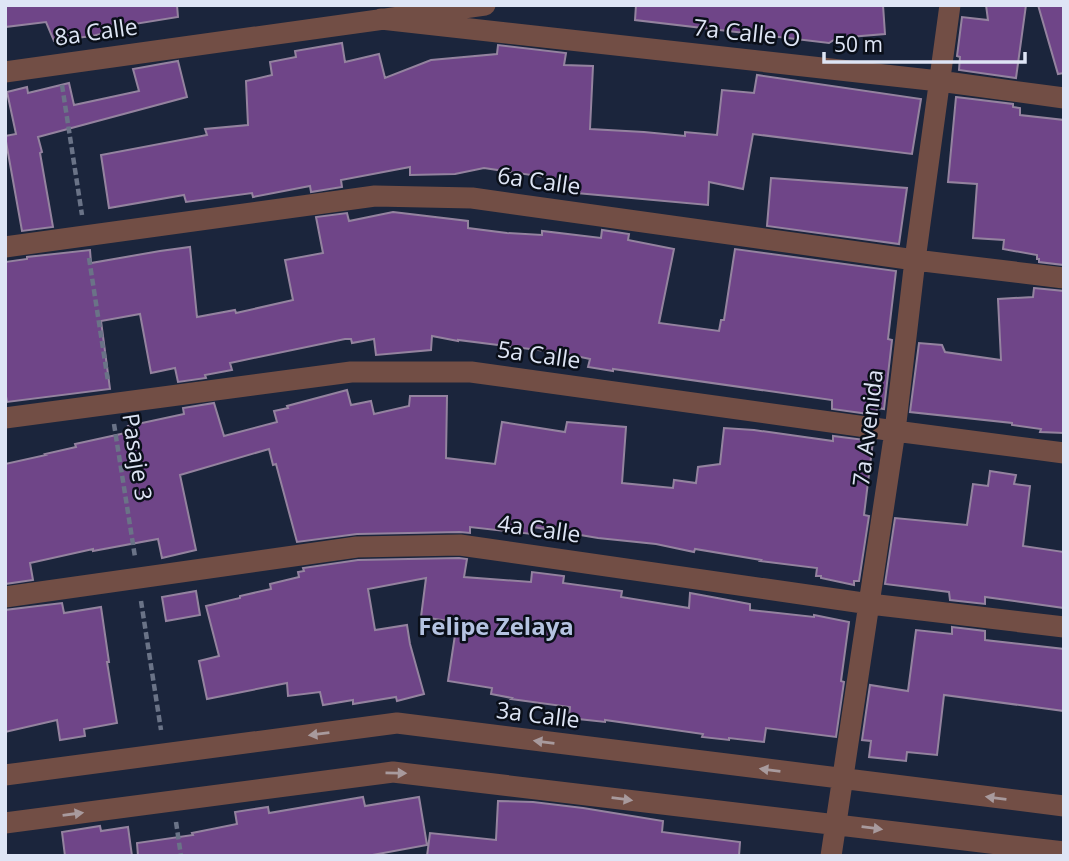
<svg xmlns="http://www.w3.org/2000/svg" width="1069" height="861" font-family="'Open Sans',sans-serif">
  <style>
    .building { fill: #6f4588; stroke: #94839f; stroke-width: 2 }
    .lines { fill: none; stroke-linecap: round; stroke-linejoin: round }
    .path { stroke: #6a7387; stroke-width: 4.5; stroke-dasharray: 7 3.5; stroke-linecap: butt }
    .minor { stroke: #724e45; stroke-width: 21 }
    .oneway { fill: #a89a9d }
    .labels { text-anchor: middle; stroke-width: 5; stroke-linejoin: round; paint-order: stroke }
    .street-label { font-size: 23px; fill: #dee5f5; stroke: #0a0f19 }
    .neighbourhood-label { font-size: 24px; font-weight: bold; fill: #b5c3e1; stroke: #0a0f19 }
  </style>
  <rect width="100%" height="100%" fill="#1b253c"/>
  <path class="building" d="M 5,5 L 177,5 L 178,17 L 128,25 L 128,28 L 92,36 L 54,41 L 46,22 L 5,27 Z
    M 636,5 L 883,5 L 885,34 L 837,38 L 829,43 L 635,20 Z
    M 986,5 L 1026,5 L 1016,78 L 959,70 L 960,57 L 957,56 L 962,17 L 988,20 Z
    M 1038,5 L 1064,5 L 1064,73 L 1058,74 Z
    M 342,43 L 345,62 L 379,54 L 385,78 L 431,60 L 497,54 L 498,45 L 566,53 L 564,65 L 593,66 L 590,129 L 644,132 L 685,136 L 685,132 L 717,135 L 722,90 L 754,93 L 757,75 L 921,99 L 912,154 L 753,134 L 743,189 L 709,182 L 708,205 L 576,193 L 549,189 L 551,178 L 484,168 L 455,174 L 410,175 L 410,167 L 341,180 L 342,187 L 311,192 L 310,186 L 253,197 L 252,193 L 186,202 L 184,195 L 109,208 L 101,155 L 207,135 L 205,129 L 248,125 L 246,81 L 272,75 L 270,62 L 296,57 L 295,51 Z
    M 178,61 L 187,97 L 38,137 L 42,152 L 40,153 L 53,227 L 22,231 L 5,136 L 16,134 L 7,92 L 27,87 L 28,93 L 69,83 L 74,105 L 139,91 L 133,69 Z
    M 956,97 L 1013,104 L 1013,107 L 1020,108 L 1020,115 L 1064,120 L 1064,265 L 1039,262 L 1039,259 L 1037,259 L 1037,255 L 1003,249 L 1004,240 L 973,238 L 977,184 L 948,182 Z
    M 771,178 L 907,188 L 899,244 L 767,226 Z
    M 393,212 L 468,221 L 468,228 L 507,233 L 542,235 L 542,231 L 601,238 L 602,230 L 629,234 L 628,240 L 674,249 L 659,323 L 719,331 L 721,320 L 724,320 L 735,249 L 896,271 L 888,339 L 892,340 L 884,409 L 877,408 L 876,415 L 832,409 L 832,400 L 613,369 L 613,371 L 588,367 L 590,359 L 562,353 L 458,340 L 458,341 L 432,336 L 431,350 L 376,355 L 374,339 L 352,343 L 351,339 L 345,339 L 230,363 L 232,370 L 205,375 L 206,378 L 178,382 L 175,368 L 151,373 L 140,314 L 101,321 L 110,389 L 7,402 L 5,391 L 5,262 L 27,259 L 27,257 L 90,250 L 91,263 L 160,251 L 190,247 L 197,317 L 235,310 L 236,313 L 293,300 L 285,260 L 323,253 L 316,217 L 347,213 L 349,221 Z
    M 1034,288 L 1064,291 L 1064,433 L 1040,432 L 1041,429 L 1012,425 L 1012,423 L 910,412 L 919,343 L 942,345 L 945,352 L 1001,360 L 998,299 L 1033,297 Z
    M 347,390 L 351,405 L 371,401 L 374,414 L 409,406 L 410,396 L 447,396 L 446,458 L 495,464 L 502,422 L 565,432 L 567,422 L 626,427 L 622,483 L 673,488 L 674,480 L 696,483 L 698,467 L 720,464 L 724,428 L 754,430 L 833,441 L 833,436 L 873,441 L 864,515 L 869,516 L 859,581 L 854,581 L 854,585 L 821,578 L 821,576 L 816,576 L 817,568 L 760,561 L 761,560 L 695,549 L 694,552 L 656,544 L 598,538 L 533,527 L 532,534 L 470,527 L 470,533 L 460,532 L 357,534 L 297,542 L 276,464 L 273,465 L 269,449 L 180,475 L 196,550 L 162,558 L 158,539 L 93,551 L 93,549 L 30,563 L 33,580 L 5,584 L 5,464 L 46,455 L 45,454 L 76,447 L 75,444 L 130,432 L 128,426 L 184,414 L 183,408 L 214,403 L 224,436 L 277,422 L 274,411 L 288,408 L 287,406 Z
    M 990,471 L 1016,475 L 1014,484 L 1030,486 L 1023,546 L 1064,552 L 1064,608 L 985,597 L 985,604 L 950,600 L 949,592 L 885,584 L 895,518 L 967,525 L 973,484 L 988,486 Z
    M 459,558 L 467,559 L 464,577 L 531,582 L 532,572 L 564,576 L 563,583 L 622,591 L 621,597 L 689,608 L 690,593 L 750,604 L 750,610 L 814,617 L 814,615 L 849,622 L 841,681 L 844,682 L 836,737 L 766,728 L 764,742 L 729,738 L 729,740 L 702,737 L 703,734 L 605,720 L 605,722 L 569,718 L 570,707 L 511,699 L 512,698 L 491,694 L 492,688 L 448,681 L 457,622 L 421,617 L 426,578 L 368,589 L 375,630 L 407,625 L 410,644 L 424,694 L 397,701 L 396,697 L 353,704 L 353,700 L 323,705 L 320,692 L 288,696 L 287,683 L 207,699 L 199,661 L 219,656 L 206,606 L 240,598 L 240,596 L 271,589 L 270,584 L 299,577 L 298,572 L 304,571 L 303,568 L 358,560 Z
    M 196,591 L 200,615 L 166,621 L 162,597 Z
    M 62,603 L 64,613 L 101,607 L 109,662 L 107,662 L 117,723 L 84,729 L 85,736 L 60,740 L 57,720 L 5,732 L 5,610 Z
    M 952,627 L 985,631 L 985,640 L 1064,649 L 1064,711 L 944,695 L 937,755 L 907,752 L 906,761 L 869,757 L 871,741 L 862,740 L 870,685 L 908,691 L 916,630 L 952,634 Z
    M 363,797 L 365,806 L 419,797 L 427,845 L 367,856 L 138,856 L 137,843 L 193,835 L 192,833 L 237,824 L 235,812 L 268,807 L 269,813 Z
    M 498,801 L 533,802 L 583,808 L 663,821 L 662,832 L 740,842 L 739,856 L 427,856 L 430,833 L 496,840 Z
    M 100,826 L 101,831 L 128,827 L 132,856 L 65,856 L 62,832 Z"/>
  <g class="lines">
    <path class="path" d="M 62,85 L 82,215
      M 89,258 L 108,381
      M 114,424 L 135,557
      M 141,601 L 161,730
      M 176,822 L 181,856"/>
    <path class="minor" d="M 381,19 L 939,81 L 1064,98
      M 5,72 L 485,5
      M 5,247 L 375,196 L 472,198 L 915,260 L 1064,278
      M 5,418 L 351,372 L 471,372 L 895,431 L 1064,453
      M 5,597 L 357,547 L 460,545 L 870,604 L 1064,627
      M 5,775 L 397,723 L 1064,806
      M 5,823 L 393,772 L 1064,852
      M 831,856 L 895,431 L 915,260 L 950,5"/>
  </g>
  <defs><path id="oneway-solid" d="M-6-.8H1V-3.2L6.5 0L1 3.2V.8H-6Z" transform="scale(1.75)"/></defs>
  <g class="oneway">
    <use href="#oneway-solid" transform="translate(319 734) rotate(173)"/>
    <use href="#oneway-solid" transform="translate(544 742) rotate(-173)"/>
    <use href="#oneway-solid" transform="translate(770 770) rotate(-173)"/>
    <use href="#oneway-solid" transform="translate(396 773) rotate(1)"/>
    <use href="#oneway-solid" transform="translate(996 798) rotate(-173)"/>
    <use href="#oneway-solid" transform="translate(622 799) rotate(7)"/>
    <use href="#oneway-solid" transform="translate(73 814) rotate(-8)"/>
    <use href="#oneway-solid" transform="translate(872 828) rotate(7)"/>
  </g>
  <g class="labels">
    <g class="street-label">
      <text transform="translate(96 32) rotate(-8)" y="8">8a Calle</text>
      <text transform="translate(747 33) rotate(6)" y="8">7a Calle O</text>
      <text transform="translate(539 181) rotate(8)" y="8">6a Calle</text>
      <text transform="translate(539 355) rotate(8)" y="8">5a Calle</text>
      <text transform="translate(868 428) rotate(-83)" y="8">7a Avenida</text>
      <text transform="translate(137 457) rotate(81)" y="8">Pasaje 3</text>
      <text transform="translate(539 529) rotate(8)" y="8">4a Calle</text>
      <text transform="translate(538 715) rotate(7)" y="8">3a Calle</text>
    </g>
    <g class="neighbourhood-label">
      <text x="496" y="635">Felipe Zelaya</text>
    </g>
  </g>
  <rect width="1069" height="861" fill="none" stroke="#dee5f5" stroke-width="14"/>
  <path d="M824 52v10h201v-10" fill="none" stroke="#dee5f5" stroke-width="3.5"/>
  <text x="834" y="52" font-size="21" fill="#dee5f5" stroke="#0a0f19" stroke-width="5" paint-order="stroke">50 m</text>
</svg>
